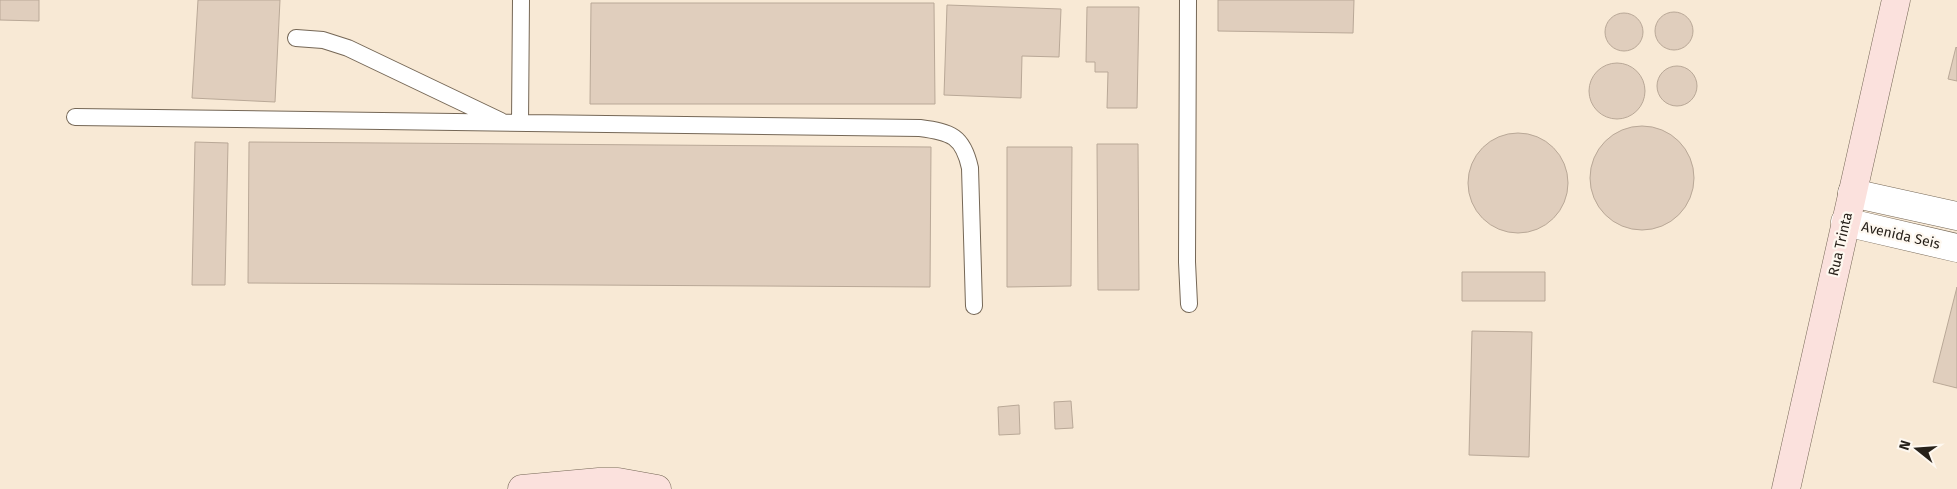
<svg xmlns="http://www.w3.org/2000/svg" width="1957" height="489" font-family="'Fira Sans',sans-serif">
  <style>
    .building { fill: #e0cebd; stroke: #b9a897 }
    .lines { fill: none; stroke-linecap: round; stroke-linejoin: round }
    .lane-casing { stroke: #756756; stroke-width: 18 }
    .street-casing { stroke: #756756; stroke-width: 29 }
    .secondary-casing { stroke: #756756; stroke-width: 29 }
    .lane { stroke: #fff; stroke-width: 16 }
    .street { stroke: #fff; stroke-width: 28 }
    .secondary { stroke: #fbe1dd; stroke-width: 28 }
    .labels { text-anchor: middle; stroke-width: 4.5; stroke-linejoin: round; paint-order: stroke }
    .street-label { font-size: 14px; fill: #27211a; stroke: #fef8f0 }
  </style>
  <rect width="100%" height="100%" fill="#f8e9d5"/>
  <path class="building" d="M 0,0 L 39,0 L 39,21 L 0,20 Z
    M 198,0 L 280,0 L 275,102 L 192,98 Z
    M 1218,0 L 1354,0 L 1353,33 L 1218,31 Z
    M 591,3 L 934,3 L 935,104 L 590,104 Z
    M 947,5 L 1061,9 L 1059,57 L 1022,56 L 1021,98 L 944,95 Z
    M 1087,7 L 1139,7 L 1137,108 L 1107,108 L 1108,72 L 1095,72 L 1095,62 L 1086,62 Z
    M1655 31a19 19 0 1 1 38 0a19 19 0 1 1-38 0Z
    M1605 32a19 19 0 1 1 38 0a19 19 0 1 1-38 0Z
    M 1956,47 L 1957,48 L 1957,81 L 1948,79 Z
    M1589 91a28 28 0 1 1 56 0a28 28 0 1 1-56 0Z
    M1657 86a20 20 0 1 1 40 0a20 20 0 1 1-40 0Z
    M1590 178a52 52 0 1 1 104 0a52 52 0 1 1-104 0Z
    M1468 183a50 50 0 1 1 100 0a50 50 0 1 1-100 0Z
    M 195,142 L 228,143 L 225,285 L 192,285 Z
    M 249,142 L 931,147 L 930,287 L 248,283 Z
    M 1097,144 L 1138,144 L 1139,290 L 1098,290 Z
    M 1007,147 L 1072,147 L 1071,286 L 1007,287 Z
    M 1462,272 L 1545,272 L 1545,301 L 1462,301 Z
    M 1957,287 L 1957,388 L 1933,382 Z
    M 1472,331 L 1532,332 L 1529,457 L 1469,455 Z
    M 1071,401 L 1073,428 L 1055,429 L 1054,402 Z
    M 1019,405 L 1020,434 L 999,435 L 998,407 Z"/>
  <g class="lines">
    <g class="lane-casing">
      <path id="lane" d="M 1188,0 L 1187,262 L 1189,304
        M 296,38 L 323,40 L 348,48 L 501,121
        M 75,117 L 920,128 C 951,132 963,136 970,168 L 974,306
        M 520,123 L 521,0"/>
    </g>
    <g class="street-casing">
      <path id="street" d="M 1852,193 L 1957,216
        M 1845,222 L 1957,248"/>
    </g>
    <g class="secondary-casing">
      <path id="secondary" d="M 522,489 L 599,482 L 618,482 L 657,489
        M 1786,489 L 1896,0"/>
    </g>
    <use href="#lane" class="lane"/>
    <use href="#street" class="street"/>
    <use href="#secondary" class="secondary"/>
  </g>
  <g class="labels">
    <g class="street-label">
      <text transform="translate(1901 235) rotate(13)" y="5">Avenida Seis</text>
      <text transform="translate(1840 244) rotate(-77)" y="5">Rua Trinta</text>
    </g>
  </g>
  <g transform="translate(1917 449) rotate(287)" stroke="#fef8f0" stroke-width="4" paint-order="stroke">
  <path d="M0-4L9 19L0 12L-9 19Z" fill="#27211a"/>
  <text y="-8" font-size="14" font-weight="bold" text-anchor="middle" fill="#27211a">N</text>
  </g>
</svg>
